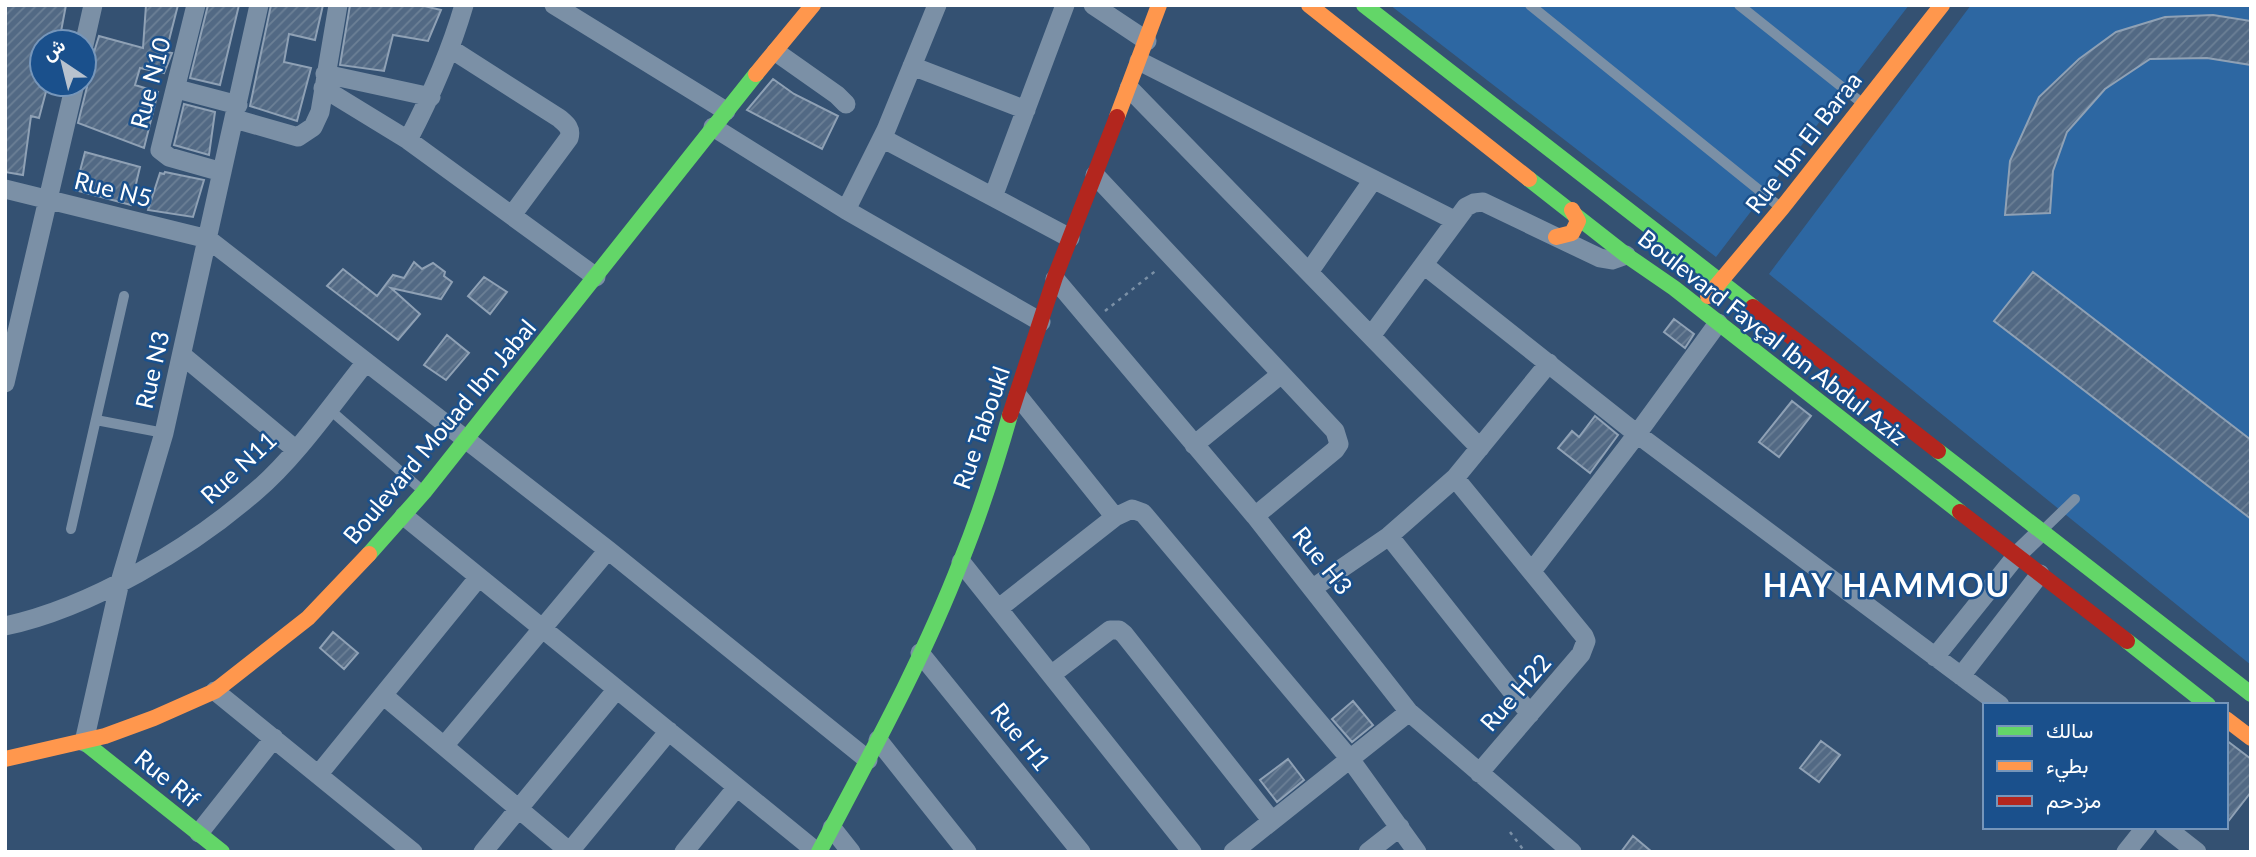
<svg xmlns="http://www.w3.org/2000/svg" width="2256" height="857" font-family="Lato,Vazirmatn,sans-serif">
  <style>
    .park { fill: #2d67a2 }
    .building { fill: url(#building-hatch); stroke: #8fa1b5; stroke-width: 2 }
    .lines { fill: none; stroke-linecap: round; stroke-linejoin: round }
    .path { stroke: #7b90a6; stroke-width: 2.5; stroke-dasharray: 3.5 5; stroke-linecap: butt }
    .lane { stroke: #7b90a6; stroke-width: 10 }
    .street { stroke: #7b90a6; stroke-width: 19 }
    .fast { stroke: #63d668; stroke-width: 16 }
    .slow { stroke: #ff974d; stroke-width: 16 }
    .jam { stroke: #b3261e; stroke-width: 16 }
    .labels { text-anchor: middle; stroke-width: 5; stroke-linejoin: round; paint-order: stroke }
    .street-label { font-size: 24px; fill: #fff; stroke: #1a508c }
    .district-label { font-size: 32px; font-weight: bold; letter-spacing: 2px; fill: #fff; stroke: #1a508c }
  </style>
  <defs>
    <pattern id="building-hatch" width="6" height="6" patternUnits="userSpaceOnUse" patternTransform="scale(1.75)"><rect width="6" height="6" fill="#526984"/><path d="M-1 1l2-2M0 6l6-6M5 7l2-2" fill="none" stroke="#6c8096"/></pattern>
  </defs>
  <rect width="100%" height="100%" fill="#345172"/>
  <path class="park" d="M 1390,5 L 1909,5 L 1716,257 Z
    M 1971,5 L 2251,5 L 2251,665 L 1769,274 Z"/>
  <path class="building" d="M 5,5 L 66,5 L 59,42 L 42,42 L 42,84 L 48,84 L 39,118 L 31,116 L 23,175 L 5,172 Z
    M 146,5 L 178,5 L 166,52 L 172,53 L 164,73 L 140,68 L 135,85 L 158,92 L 144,148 L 78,123 L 87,87 L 86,78 L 99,36 L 143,48 Z
    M 208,5 L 239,5 L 220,85 L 190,78 Z
    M 271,5 L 323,5 L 315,40 L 289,34 L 284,62 L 311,68 L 297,121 L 250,106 Z
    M 350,5 L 420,5 L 441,10 L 428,41 L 393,35 L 384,71 L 340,65 Z
    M 2213,15 L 2251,21 L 2251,65 L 2207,58 L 2150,59 L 2105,89 L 2067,132 L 2053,171 L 2050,213 L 2005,215 L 2010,161 L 2039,97 L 2079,59 L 2116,32 L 2165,17 Z
    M 773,79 L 794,94 L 838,116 L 822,149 L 747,110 Z
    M 184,104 L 215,112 L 209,155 L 174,145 Z
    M 85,152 L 140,167 L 131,205 L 75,190 Z
    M 165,172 L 204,180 L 193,217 L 148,210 L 160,173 L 164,174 Z
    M 414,262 L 422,269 L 433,263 L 445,272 L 444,276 L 452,282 L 441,299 L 391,288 L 420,314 L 398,340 L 327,286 L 343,269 L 377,296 L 393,275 L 404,278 Z
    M 2033,272 L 2251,440 L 2251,519 L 1994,321 Z
    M 484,277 L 507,292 L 490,314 L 468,296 Z
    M 1674,319 L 1694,334 L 1685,348 L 1664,332 Z
    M 447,335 L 469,353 L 446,380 L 424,365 Z
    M 1792,401 L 1811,416 L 1779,457 L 1759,442 Z
    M 1595,416 L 1618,435 L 1590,473 L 1558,448 L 1572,431 L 1579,437 Z
    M 333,632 L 358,653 L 344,669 L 320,648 Z
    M 1353,701 L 1373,725 L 1352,742 L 1332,719 Z
    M 2226,740 L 2251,759 L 2251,792 L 2226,824 Z
    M 1821,741 L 1840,755 L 1819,782 L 1800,768 Z
    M 1288,759 L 1304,780 L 1277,802 L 1260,780 Z
    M 1633,836 L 1652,852 L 1621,852 Z"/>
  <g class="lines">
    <path class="path" d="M 1105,311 L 1158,269
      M 1510,832 L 1525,852"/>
    <path class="lane" d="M 1530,5 L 1780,207
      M 1739,5 L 1862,103
      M 329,409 L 423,491
      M 96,420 L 164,433
      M 71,529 L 124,296
      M 2044,529 L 2075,499"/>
    <path class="street" d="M 196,5 L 160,150 L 169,157 L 222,172
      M 554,5 L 726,111
      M 1093,5 L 1147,41
      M 84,45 L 93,5
      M 451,49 L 559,118 C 566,124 572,128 569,138 L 512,215
      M 776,52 L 837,95 L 846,104
      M 1139,61 L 1456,221
      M 912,66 L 1026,110
      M 325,74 L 431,97
      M 323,88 L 408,140 L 596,277
      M 1129,88 L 1480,448
      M 177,89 L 238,105
      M 235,119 L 298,137 L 313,127 L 320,112 L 338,5
      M 713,127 L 846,210 L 1041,322
      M 882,138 L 1070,238
      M 408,140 C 431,96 450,53 464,5
      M 1095,175 L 1335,431 L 1339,444 L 1335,450 L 1255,516
      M 5,189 L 208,239 L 608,550 L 868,760
      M 993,197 L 1065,5
      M 846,210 L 886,130 L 937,5
      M 1424,265 L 1637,434 L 2000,705
      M 1309,272 L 1373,180
      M 1055,279 L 1255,516 L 1409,712 L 1572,852
      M 1371,336 L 1466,207 L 1474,203 L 1483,202 L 1600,258 L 1612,260 L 1626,255
      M 182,355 L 295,449
      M 5,383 L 75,84
      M 1018,396 L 1115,517
      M 1194,445 L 1280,375
      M 1455,478 L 1584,636 L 1586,641 L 1581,654 L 1479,773
      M 404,516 L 817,852
      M 1389,536 L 1530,714
      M 961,562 L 1192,852
      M 1532,571 L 1637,434 L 1718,323
      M 1313,588 L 1389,536 L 1455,478 L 1549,363
      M 999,608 L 1115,517 L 1132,509 L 1143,513 L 1350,759 L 1417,852
      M 5,626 C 90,608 191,548 256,491 C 296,457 333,403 366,362
      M 920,653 L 1081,852
      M 1935,657 L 2017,555 L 2041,532
      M 1051,675 L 1110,630 L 1119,630 L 1124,634 L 1272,821
      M 1961,676 L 2040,574
      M 215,691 L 413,852
      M 383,695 L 570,852
      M 878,740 L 967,852
      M 84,742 L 120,582 L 164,433 L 259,5
      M 444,746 L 608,550
      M 318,775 L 479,577
      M 2165,827 L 2197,852
      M 832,828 L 851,852
      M 199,833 L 274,738
      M 570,851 L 669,731
      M 483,852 L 617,689
      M 684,852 L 737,787
      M 1233,852 L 1409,712
      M 1368,852 L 1400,827
      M 2126,852 L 2146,827"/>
    <path class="fast" d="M 1364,5 L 1753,307
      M 1529,179 L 1626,255 L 1674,288 L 1960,512
      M 1938,451 L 2251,694
      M 369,554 L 424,492 L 756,74
      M 2127,641 L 2208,705
      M 84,742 L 222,852
      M 819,852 C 869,757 922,662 961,561 C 980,514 996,464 1010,415"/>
    <path class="slow" d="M 1309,5 L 1529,179
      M 756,74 L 813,5
      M 1117,117 L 1159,5
      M 1556,237 L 1572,233 L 1578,221 L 1572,210
      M 1708,296 L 1782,208 L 1942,5
      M 2226,719 L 2251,738
      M 5,759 L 105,736 L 154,718 L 215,691 L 308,618 L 369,554"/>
    <path class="jam" d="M 1753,307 L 1938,451
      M 1010,415 L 1055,277 L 1117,117
      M 1960,512 L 2127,641"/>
  </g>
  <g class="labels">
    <g class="street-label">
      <text transform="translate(151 83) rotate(-75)" y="8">Rue N10</text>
      <text transform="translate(1804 143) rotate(-52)" y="8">Rue Ibn El Baraa</text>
      <text transform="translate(113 190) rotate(14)" y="8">Rue N5</text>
      <text transform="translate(1772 338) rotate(38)" y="8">Boulevard Fayçal Ibn Abdul Aziz</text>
      <text transform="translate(153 370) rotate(-77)" y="8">Rue N3</text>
      <text transform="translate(982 428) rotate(-71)" y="8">Rue Taboukl</text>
      <text transform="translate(440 432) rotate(-50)" y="8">Boulevard Mouad Ibn Jabal</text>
      <text transform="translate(239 468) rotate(-43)" y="8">Rue N11</text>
      <text transform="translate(1322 561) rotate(51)" y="8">Rue H3</text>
      <text transform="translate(1516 693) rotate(-49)" y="8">Rue H22</text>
      <text transform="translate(1020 737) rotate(51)" y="8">Rue H1</text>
      <text transform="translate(167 779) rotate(39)" y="8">Rue Rif</text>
    </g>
    <g class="district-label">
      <text x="1887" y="597">HAY HAMMOU</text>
    </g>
  </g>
  <rect width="2256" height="857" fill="none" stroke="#ffffff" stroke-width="14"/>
  <rect x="1983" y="703" width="245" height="126" fill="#1a508c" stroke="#7696ba" stroke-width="2"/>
  <rect x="1997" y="726" width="35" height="10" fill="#63d668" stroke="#7696ba" stroke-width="2"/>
  <text x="2046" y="738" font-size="21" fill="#ffffff">سالك</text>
  <rect x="1997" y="761" width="35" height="10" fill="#ff974d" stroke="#7696ba" stroke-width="2"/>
  <text x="2046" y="773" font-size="21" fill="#ffffff">بطيء</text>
  <rect x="1997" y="796" width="35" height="10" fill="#b3261e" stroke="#7696ba" stroke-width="2"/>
  <text x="2046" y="808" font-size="21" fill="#ffffff">مزدحم</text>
  <g transform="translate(63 63) rotate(325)"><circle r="33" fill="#1a508c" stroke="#7696ba" stroke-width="2"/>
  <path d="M0-5L12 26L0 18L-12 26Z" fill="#b8c2ce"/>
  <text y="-10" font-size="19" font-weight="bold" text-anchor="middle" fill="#ffffff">ش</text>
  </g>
</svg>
